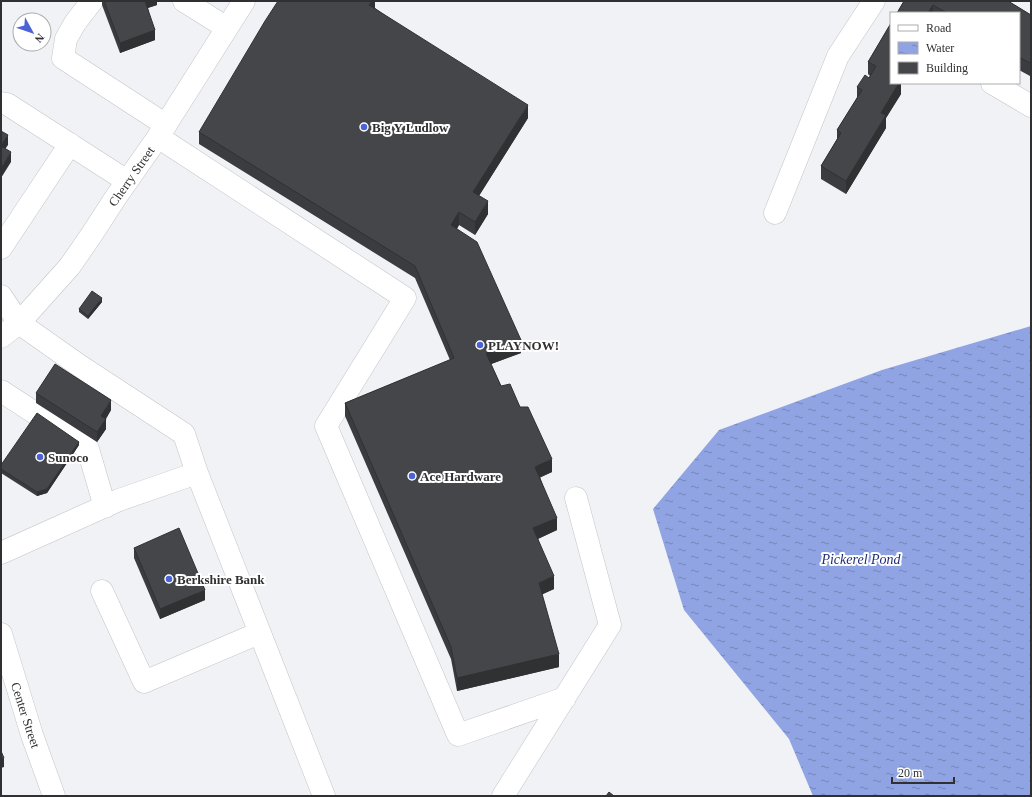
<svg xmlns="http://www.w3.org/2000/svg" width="1032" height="797" font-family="'Times New Roman',serif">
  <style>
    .water { fill: url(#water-ripples) }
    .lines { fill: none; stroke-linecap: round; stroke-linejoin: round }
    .minor-casing { stroke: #c3c4c8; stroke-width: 23 }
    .major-casing { stroke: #c3c4c8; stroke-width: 23 }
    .minor { stroke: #fff; stroke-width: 22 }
    .major { stroke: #fff; stroke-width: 22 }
    .wall { fill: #3b3c3f }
    .shaded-wall { fill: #303133 }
    .building { fill: #454649; stroke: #303133 }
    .poi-dot { fill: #4a63d7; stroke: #fff; stroke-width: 1.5 }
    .labels { text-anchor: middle; stroke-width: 4; stroke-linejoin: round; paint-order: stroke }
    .poi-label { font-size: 13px; font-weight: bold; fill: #303032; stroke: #fff; text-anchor: start }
    .street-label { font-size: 13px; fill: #303032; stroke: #fff }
    .water-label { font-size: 14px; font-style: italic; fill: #202d77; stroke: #fff }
  </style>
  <defs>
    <pattern id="water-ripples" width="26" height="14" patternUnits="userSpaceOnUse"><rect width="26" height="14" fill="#90a4e3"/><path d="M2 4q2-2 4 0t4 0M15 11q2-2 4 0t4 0" fill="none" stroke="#7686b9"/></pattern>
  </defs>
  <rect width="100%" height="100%" fill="#f1f2f6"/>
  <path class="water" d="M 1031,326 L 1031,796 L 813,796 L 789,739 L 684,610 L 653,509 L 719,430 L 882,370 Z"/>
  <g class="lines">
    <g class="minor-casing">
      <path id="minor" d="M 92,1 L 75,23 L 66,39 L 63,58 L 166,125
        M 184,1 L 227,28
        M 992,83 L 1031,106
        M 1,103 L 7,104 L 127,181
        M 158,137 L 405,298 L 326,426 L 458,735 L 565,698
        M 775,213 L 838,56 L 874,1
        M 1,248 L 70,144
        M 1,296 L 19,323 L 80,366 L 184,434 L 197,473 L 324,796
        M 1,337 L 19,323 L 70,266 L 92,234 L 116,197 L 158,137 L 244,1
        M 1,391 L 75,439 L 88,449 L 105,507
        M 1,553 L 119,500 L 197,473
        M 102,591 L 144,682 L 259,633
        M 503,796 L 610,625 L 576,498"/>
    </g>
    <g class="major-casing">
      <path id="major" d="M 1,634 L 32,735 L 54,796"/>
    </g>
    <use href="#minor" class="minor"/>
    <use href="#major" class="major"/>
  </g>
  <path class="wall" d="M 102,1 L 157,1 L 157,5 L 148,8 L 155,40 L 120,53 L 102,5 Z
    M 375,1 L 375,8 L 528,118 L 479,196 L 488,214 L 475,235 L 459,225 L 457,229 L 521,353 L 491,364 L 501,386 L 520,407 L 552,472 L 540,477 L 557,530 L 538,539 L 554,589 L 542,594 L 559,667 L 457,691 L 451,659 L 345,416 L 345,403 L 450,360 L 415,278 L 199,144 L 199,132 Z
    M 904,1 L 1008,1 L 1031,15 L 1031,74 L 1030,76 L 1019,70 L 1019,13 L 897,13 Z
    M 891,23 L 901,84 L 901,94 L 886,118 L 886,128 L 846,194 L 821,179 L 821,166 L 837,139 L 837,130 L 857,98 L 857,87 L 869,78 L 870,76 L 868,74 L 868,62 Z
    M 102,302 L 88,319 L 79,312 L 79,309 Z
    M 36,393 L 111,410 L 106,419 L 106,429 L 97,442 L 36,403 Z
    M 79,445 L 47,493 L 37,496 L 1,473 L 1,465 Z
    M 134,548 L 205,600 L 160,619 L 134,558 Z"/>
  <path class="shaded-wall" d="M 144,1 L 157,1 L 157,5 L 144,9 Z
    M 371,1 L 375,1 L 375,9 L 369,5 Z
    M 933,5 L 933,13 L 928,13 Z
    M 155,30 L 155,40 L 120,53 L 120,43 Z
    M 1031,61 L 1031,74 L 1030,76 L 1030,63 Z
    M 896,83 L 901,83 L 901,94 L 886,118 L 886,128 L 846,194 L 846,181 Z
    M 528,105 L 528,118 L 473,205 L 473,192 Z
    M 8,135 L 8,145 L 1,155 L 1,145 Z
    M 11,152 L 11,162 L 1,178 L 1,185 L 1,168 Z
    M 488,201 L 488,214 L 475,235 L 475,222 Z
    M 459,212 L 459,225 L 451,238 L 451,225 Z
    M 102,298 L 102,302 L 88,319 L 88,316 Z
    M 521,340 L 521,353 L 486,366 L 486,353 Z
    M 111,400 L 111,410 L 101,426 L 101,416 Z
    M 106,419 L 106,429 L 97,442 L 97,432 Z
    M 79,442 L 79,445 L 47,493 L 37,496 L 37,492 Z
    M 552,459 L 552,472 L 535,480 L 535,467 Z
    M 557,518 L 557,530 L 533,541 L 533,528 Z
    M 554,576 L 554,589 L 539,596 L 539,583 Z
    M 205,590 L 205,600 L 160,619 L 160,609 Z
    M 559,654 L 559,667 L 457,691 L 457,678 Z
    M 4,758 L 4,767 L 1,768 L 1,759 Z"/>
  <path class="building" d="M 104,1 L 145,1 L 155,30 L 120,43 Z
    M 278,1 L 371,1 L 369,5 L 528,105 L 473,192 L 488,201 L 475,222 L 459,212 L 451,225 L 477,242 L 521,340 L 486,353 L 501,386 L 510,384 L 520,407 L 528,407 L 552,459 L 535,467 L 557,518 L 533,528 L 554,576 L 539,583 L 559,654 L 457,678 L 451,647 L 345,403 L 454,358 L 415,266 L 199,132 L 265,21 Z
    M 904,1 L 1008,1 L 1031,15 L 1031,61 L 1030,63 L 1019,57 L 1019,13 L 947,13 L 933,5 L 928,13 L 897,13 Z
    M 891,23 L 891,83 L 899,83 L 881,113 L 886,115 L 846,181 L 821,166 L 841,133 L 837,130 L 862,90 L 857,87 L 865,75 L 869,78 L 876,66 L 868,62 Z
    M 1,131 L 8,135 L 1,145 Z
    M 1,146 L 11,152 L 1,168 Z
    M 92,291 L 102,298 L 88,316 L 79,309 Z
    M 55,364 L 111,400 L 101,416 L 106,419 L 97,432 L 36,393 Z
    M 37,413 L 79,442 L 47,489 L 37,492 L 1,469 L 1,465 Z
    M 179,528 L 205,590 L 160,609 L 134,548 Z
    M 1,751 L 4,758 L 1,759 Z
    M 609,792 L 614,796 L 606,796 Z"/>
  <g class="poi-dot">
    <circle cx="364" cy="127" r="4"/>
    <circle cx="480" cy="345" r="4"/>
    <circle cx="40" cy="457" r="4"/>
    <circle cx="412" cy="476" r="4"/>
    <circle cx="169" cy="579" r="4"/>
  </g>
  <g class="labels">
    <g class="poi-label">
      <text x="372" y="132">Big Y Ludlow</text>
      <text x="488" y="350">PLAYNOW!</text>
      <text x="48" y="462">Sunoco</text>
      <text x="420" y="481">Ace Hardware</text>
      <text x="177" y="584">Berkshire Bank</text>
    </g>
    <g class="street-label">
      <text transform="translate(131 176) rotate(-55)" y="5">Cherry Street</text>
      <text transform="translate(26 715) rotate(72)" y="5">Center Street</text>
    </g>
    <g class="water-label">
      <text x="861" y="564">Pickerel Pond</text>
    </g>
  </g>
  <rect width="1032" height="797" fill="none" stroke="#303032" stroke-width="4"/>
  <rect x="890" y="12" width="130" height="72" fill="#ffffff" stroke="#acacad"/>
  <rect x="898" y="25" width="20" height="6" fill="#ffffff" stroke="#acacad"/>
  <text x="926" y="32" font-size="12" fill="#303032">Road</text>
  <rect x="898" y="42" width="20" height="12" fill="url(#water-ripples)" stroke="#acacad"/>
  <text x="926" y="52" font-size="12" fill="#303032">Water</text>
  <rect x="898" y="62" width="20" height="12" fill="#454649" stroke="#acacad"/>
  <text x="926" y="72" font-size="12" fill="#303032">Building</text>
  <g transform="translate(32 32) rotate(130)"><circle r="19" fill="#ffffff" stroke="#acacad"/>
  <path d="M0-3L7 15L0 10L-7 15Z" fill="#4a63d7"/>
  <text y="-6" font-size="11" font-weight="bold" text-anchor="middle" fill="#303032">N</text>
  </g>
  <path d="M892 777v6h62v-6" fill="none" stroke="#303032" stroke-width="2"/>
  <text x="898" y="777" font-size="12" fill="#303032" stroke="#ffffff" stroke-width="3" paint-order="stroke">20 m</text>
</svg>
